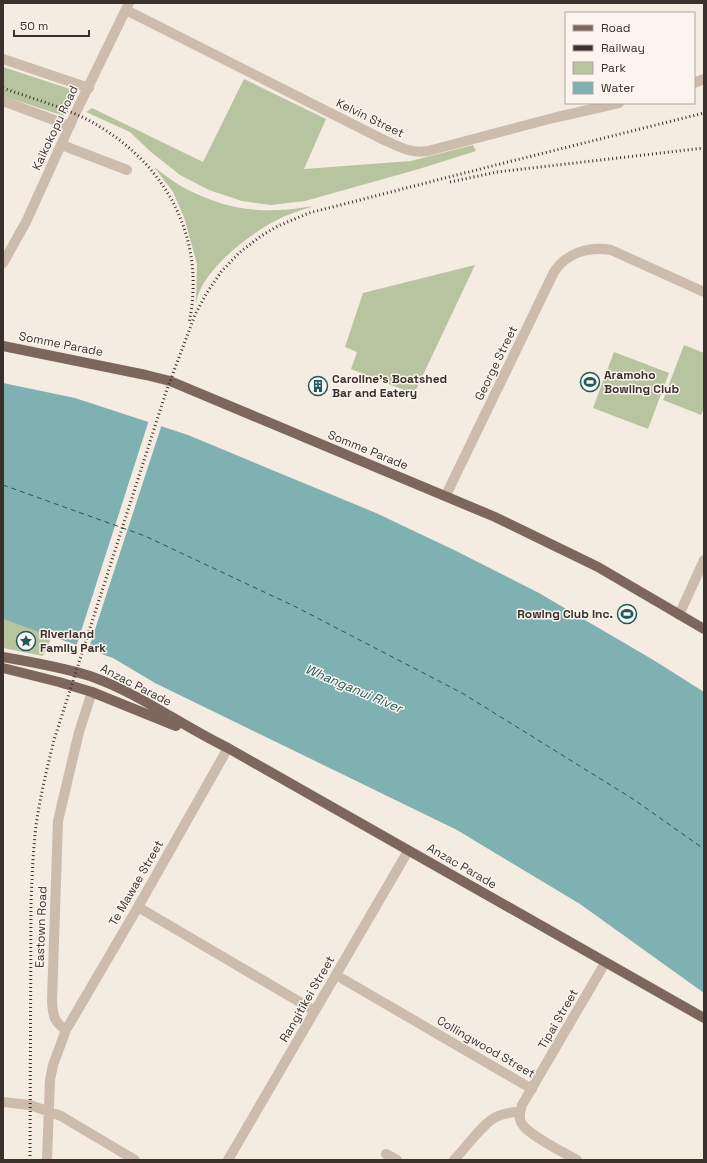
<svg xmlns="http://www.w3.org/2000/svg" width="707" height="1163" font-family="'Space Grotesk',sans-serif">
  <style>
    .green { fill: #b8c4a0 }
    .water { fill: #7fb0b2 }
    .pier { fill: #f4ebe1 }
    .lines { fill: none; stroke-linecap: round; stroke-linejoin: round }
    .ferry { stroke: #1f5a5e; stroke-width: 1; stroke-dasharray: 5 4; stroke-linecap: butt }
    .minor { stroke: #cdbbac; stroke-width: 10 }
    .major { stroke: #7d675c; stroke-width: 10 }
    .rail { stroke: #3b302b; stroke-width: 3; stroke-dasharray: 1 3; stroke-linecap: butt }
    .labels { text-anchor: middle; stroke-width: 3; stroke-linejoin: round; paint-order: stroke }
    .street-label { font-size: 12px; fill: #3b302b; stroke: #fbf5ee }
    .poi-label { font-size: 12px; font-weight: bold; fill: #3b302b; stroke: #fbf5ee; text-anchor: start }
    .water-label { font-size: 13px; font-style: italic; fill: #1f5a5e; stroke: #fbf5ee }
  </style>
  <rect width="100%" height="100%" fill="#f4ebe1"/>
  <path class="green" d="M 3,67 L 70,89 L 74,93 L 64,116 L 3,96 Z
    M 244,79 L 326,119 L 304,169 L 411,161 L 473,145 L 476,151 L 419,169 L 305,201 L 271,205 L 242,201 L 209,190 L 180,175 L 151,152 L 130,132 L 86,112 L 92,108 L 203,162 Z
    M 154,167 C 165,175 176,184 188,190 C 233,212 265,214 314,206 C 302,210 288,214 277,220 C 249,234 201,271 196,303 L 197,264 L 184,217 L 173,192 Z
    M 475,265 L 414,394 L 351,369 L 357,352 L 345,347 L 363,293 Z
    M 684,345 L 704,353 L 704,408 L 701,415 L 663,400 Z
    M 614,352 L 669,373 L 648,429 L 593,408 Z
    M 3,617 L 53,634 L 43,656 L 3,648 Z"/>
  <path class="water" d="M 3,383 L 75,398 L 188,435 L 376,513 L 454,550 L 539,593 L 655,661 L 704,692 L 704,993 L 580,904 L 457,830 L 155,683 L 113,658 L 3,619 Z"/>
  <path class="pier" d="M 149,420 L 162,424 L 88,651 L 76,647 Z"/>
  <g class="lines">
    <path class="ferry" d="M 3,485 L 145,536 L 296,607 L 462,693 L 633,799 L 704,849"/>
    <path class="minor" d="M 126,10 L 386,141 C 400,147 412,154 428,151 L 553,118 L 619,103
      M 3,59 L 89,88
      M 694,83 L 704,79
      M 3,101 L 70,126
      M 62,145 L 127,170
      M 3,263 L 26,222 L 75,114 L 129,3
      M 446,495 L 554,272 C 566,253 589,246 611,250 L 704,292
      M 679,615 L 704,560
      M 138,907 L 315,1011
      M 336,975 L 532,1089
      M 66,1030 C 53,1021 53,1015 52,1001 L 58,821 L 79,732 L 92,692
      M 3,1102 L 30,1105 L 61,1116 L 135,1160
      M 386,1154 L 397,1160
      M 47,1160 L 50,1080 L 53,1065 L 66,1030 L 138,907 L 228,748
      M 228,1160 L 408,851
      M 454,1160 C 465,1149 483,1123 496,1117 C 503,1113 512,1113 520,1111
      M 577,1160 C 563,1152 530,1136 522,1124 C 518,1118 520,1111 522,1105 L 605,963"/>
    <path class="major" d="M 3,346 L 146,375 L 170,381 L 495,517 L 598,567 L 704,629
      M 3,657 C 32,662 61,667 90,676 C 139,693 182,726 228,748 L 704,1018
      M 3,668 L 59,682 L 92,692 L 176,726"/>
    <path class="rail" d="M 3,88 C 36,100 72,109 102,128 C 170,170 206,243 189,323
      M 450,182 L 497,172 L 704,148
      M 30,1160 L 31,903 C 32,877 33,852 36,826 C 40,797 47,768 54,740 L 166,392 L 195,315 L 206,294 L 221,272 L 239,253 L 261,236 L 278,226 L 309,213 L 488,167 L 704,113"/>
  </g>
  <defs>
    <g id="stadium-ring" transform="scale(1)"><circle r="9.5" fill="#fbf5ee" stroke="#1f5a5e" stroke-width="1.5"/><path d="M0-5a6.5 5 0 1 0 0 10a6.5 5 0 1 0 0-10ZM-3.5-1.8h7v3.6h-7Z" fill="#1f5a5e"/></g>
    <g id="building-ring" transform="scale(1)"><circle r="9.5" fill="#fbf5ee" stroke="#1f5a5e" stroke-width="1.5"/><path d="M-4-6H4V6H1V3H-1V6H-4ZM-2.5-4.3h1.7v1.8h-1.7ZM.8-4.3h1.7v1.8H.8ZM-2.5-1h1.7V.8h-1.7ZM.8-1h1.7V.8H.8Z" fill="#1f5a5e"/></g>
    <g id="sight-ring" transform="scale(1)"><circle r="9.5" fill="#fbf5ee" stroke="#1f5a5e" stroke-width="1.5"/><path d="M0-6L1.8-2.2L6-1.7L2.9 1.2L3.7 5.4L0 3.3L-3.7 5.4L-2.9 1.2L-6-1.7L-1.8-2.2Z" fill="#1f5a5e"/></g>
  </defs>
  <g fill-rule="evenodd">
    <use href="#stadium-ring" x="590" y="382"/>
    <use href="#building-ring" x="318" y="386"/>
    <use href="#stadium-ring" x="627" y="614"/>
    <use href="#sight-ring" x="26" y="641"/>
  </g>
  <g class="labels">
    <g class="street-label">
      <text transform="translate(370 118) rotate(26)" y="4">Kelvin Street</text>
      <text transform="translate(55 128) rotate(-65)" y="4">Kaikokopu Road</text>
      <text transform="translate(61 344) rotate(11)" y="4">Somme Parade</text>
      <text transform="translate(496 363) rotate(-64)" y="4">George Street</text>
      <text transform="translate(368 450) rotate(22)" y="4">Somme Parade</text>
      <text transform="translate(136 685) rotate(27)" y="4">Anzac Parade</text>
      <text transform="translate(462 866) rotate(30)" y="4">Anzac Parade</text>
      <text transform="translate(136 883) rotate(-60)" y="4">Te Mawae Street</text>
      <text transform="translate(41 927) rotate(-88)" y="4">Eastown Road</text>
      <text transform="translate(307 999) rotate(-60)" y="4">Rangitikei Street</text>
      <text transform="translate(558 1019) rotate(-60)" y="4">Tipai Street</text>
      <text transform="translate(486 1047) rotate(30)" y="4">Collingwood Street</text>
    </g>
    <g class="poi-label">
      <text x="604" y="379">Aramoho<tspan x="604" dy="14">Bowling Club</tspan></text>
      <text x="332" y="383">Caroline's Boatshed<tspan x="332" dy="14">Bar and Eatery</tspan></text>
      <text x="613" y="618" text-anchor="end">Rowing Club Inc.</text>
      <text x="40" y="638">Riverland<tspan x="40" dy="14">Family Park</tspan></text>
    </g>
    <g class="water-label">
      <text transform="translate(354 688) rotate(23)" y="5">Whanganui River</text>
    </g>
  </g>
  <rect width="707" height="1163" fill="none" stroke="#3b302b" stroke-width="8"/>
  <rect x="565" y="12" width="130" height="92" fill="#fbf5ee" stroke="#aea6a0"/>
  <rect x="573" y="25" width="20" height="6" fill="#7d675c" stroke="#aea6a0"/>
  <text x="601" y="32" font-size="12" fill="#3b302b">Road</text>
  <rect x="573" y="45" width="20" height="6" fill="#3b302b" stroke="#aea6a0"/>
  <text x="601" y="52" font-size="12" fill="#3b302b">Railway</text>
  <rect x="573" y="62" width="20" height="12" fill="#b8c4a0" stroke="#aea6a0"/>
  <text x="601" y="72" font-size="12" fill="#3b302b">Park</text>
  <rect x="573" y="82" width="20" height="12" fill="#7fb0b2" stroke="#aea6a0"/>
  <text x="601" y="92" font-size="12" fill="#3b302b">Water</text>
  <path d="M14 30v6h75v-6" fill="none" stroke="#3b302b" stroke-width="2"/>
  <text x="20" y="30" font-size="12" fill="#3b302b" stroke="#fbf5ee" stroke-width="3" paint-order="stroke">50 m</text>
</svg>
